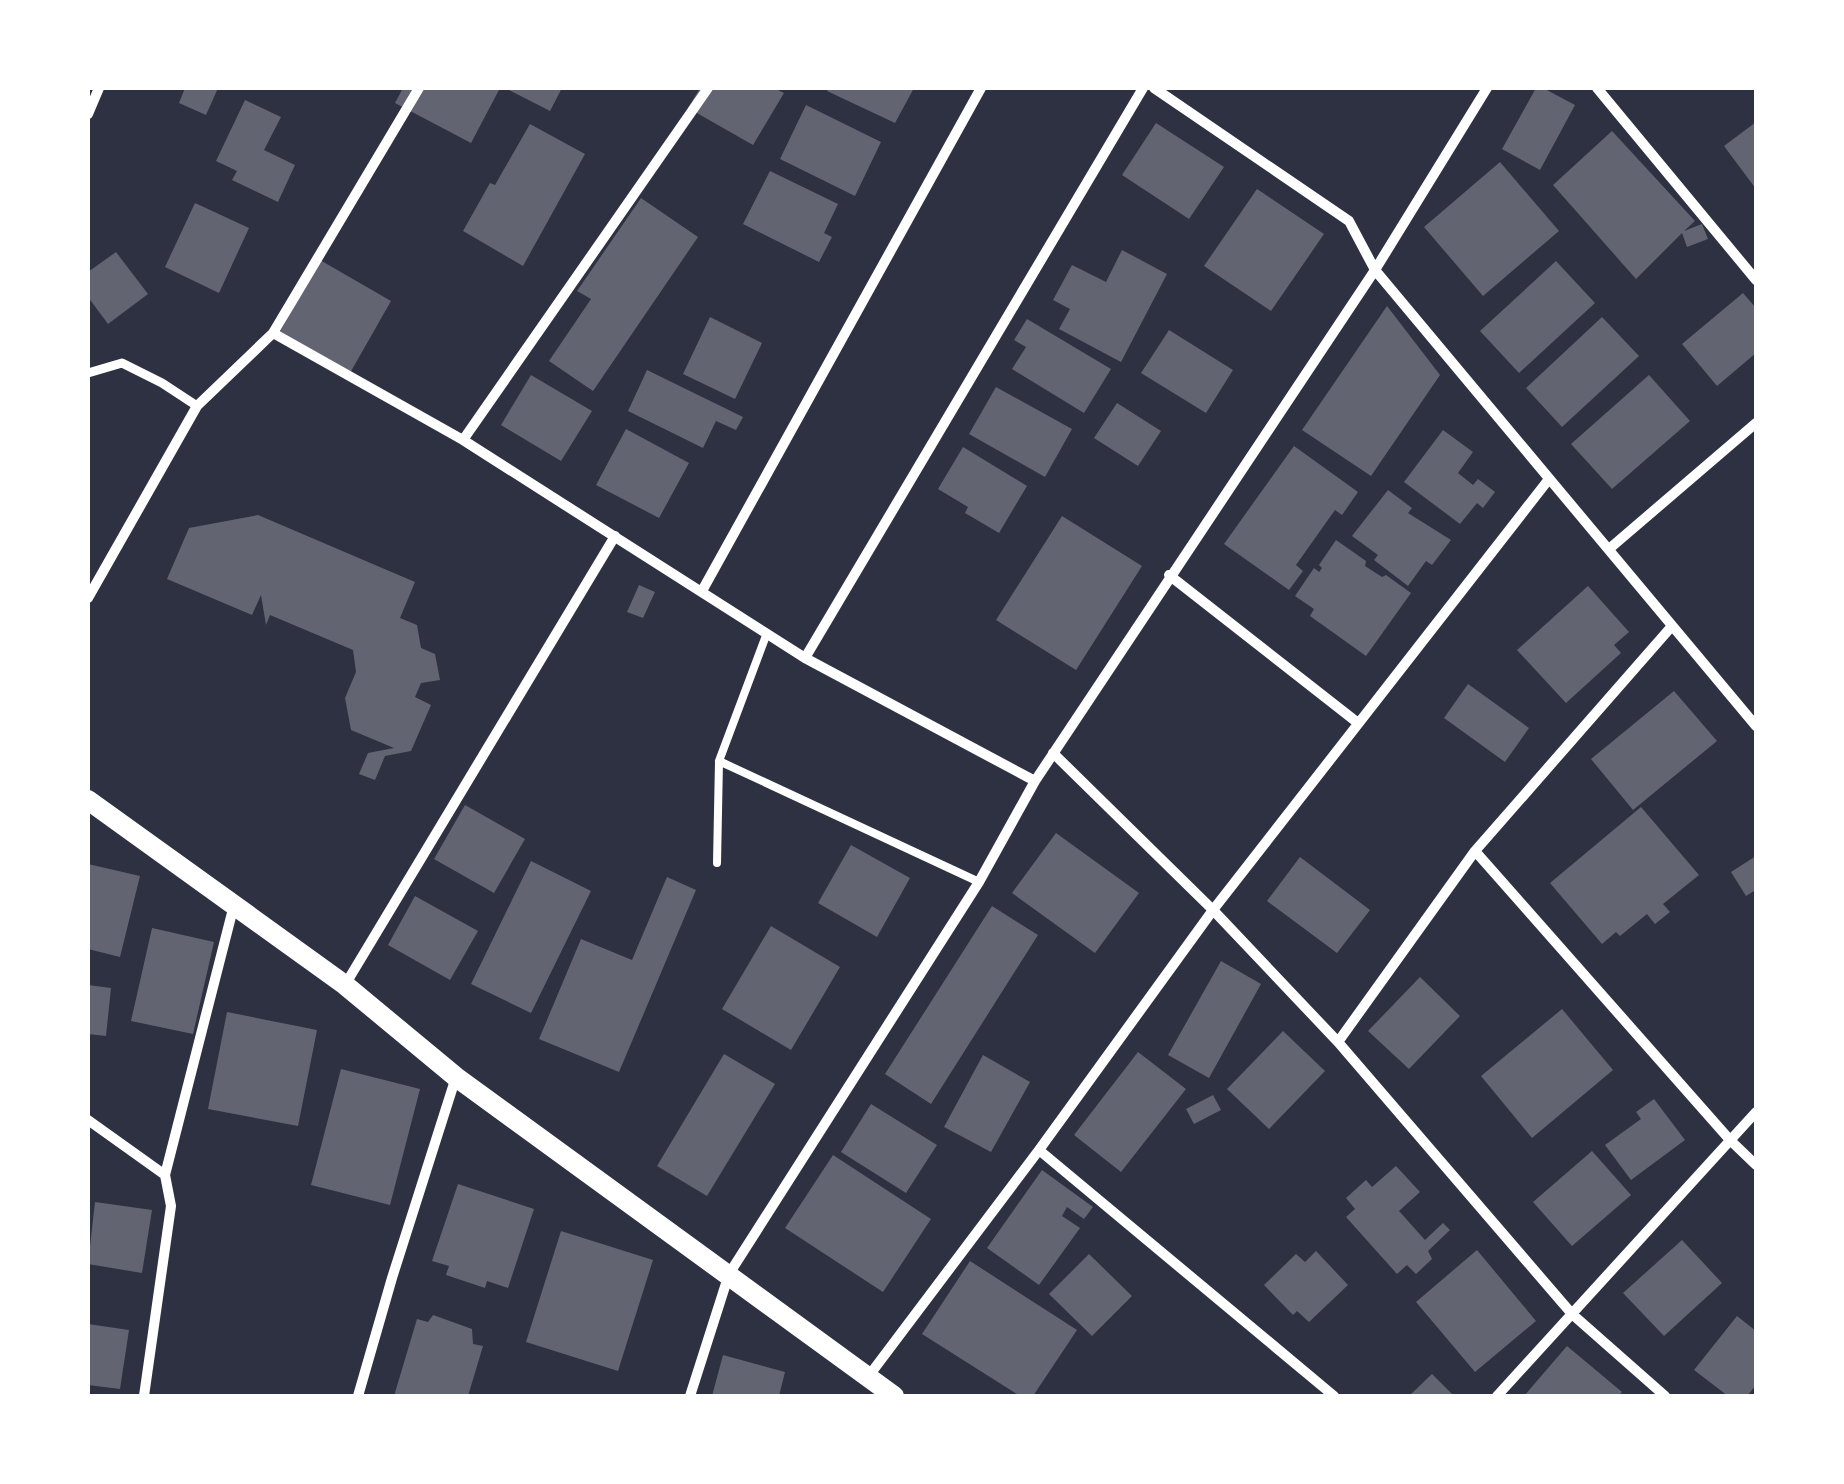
<svg xmlns="http://www.w3.org/2000/svg" width="1844" height="1484" font-family="Poppins,sans-serif">
  <style>
    .building { fill: #626471 }
    .lines { fill: none; stroke-linecap: round; stroke-linejoin: round }
    .service { stroke: #fff; stroke-width: 8 }
    .pedestrian { stroke: #fff; stroke-width: 9 }
    .minor { stroke: #fff; stroke-width: 10 }
    .secondary { stroke: #fff; stroke-width: 20 }
  </style>
  <rect width="100%" height="100%" fill="#2d3142"/>
  <path class="building" d="M 185,88 L 218,88 L 206,115 L 179,103 Z
    M 403,88 L 500,88 L 471,143 L 395,103 Z
    M 505,88 L 562,88 L 550,111 Z
    M 700,88 L 774,88 L 784,93 L 753,145 L 688,108 Z
    M 829,88 L 914,88 L 895,123 L 827,91 Z
    M 1536,88 L 1543,88 L 1575,105 L 1540,170 L 1502,149 Z
    M 245,100 L 281,117 L 264,150 L 295,165 L 278,202 L 232,180 L 237,171 L 216,161 Z
    M 806,105 L 881,142 L 855,196 L 780,159 Z
    M 1756,122 L 1756,189 L 1724,146 Z
    M 1156,123 L 1224,167 L 1189,219 L 1122,175 Z
    M 530,124 L 585,154 L 523,266 L 463,231 L 490,183 L 495,185 Z
    M 1612,131 L 1695,221 L 1684,231 L 1702,224 L 1708,239 L 1687,247 L 1682,233 L 1636,279 L 1553,185 Z
    M 1500,162 L 1559,231 L 1483,296 L 1424,227 Z
    M 770,171 L 838,204 L 824,233 L 832,237 L 819,262 L 743,224 Z
    M 1257,189 L 1324,234 L 1271,311 L 1204,266 Z
    M 641,198 L 698,237 L 593,391 L 549,361 L 591,299 L 577,291 Z
    M 195,203 L 249,228 L 219,293 L 165,267 Z
    M 1122,250 L 1167,274 L 1121,362 L 1059,329 L 1070,309 L 1053,300 L 1072,265 L 1106,282 Z
    M 116,252 L 148,294 L 108,324 L 88,297 L 88,272 Z
    M 320,260 L 391,301 L 350,373 L 280,332 Z
    M 1556,261 L 1595,303 L 1519,373 L 1480,331 Z
    M 1743,293 L 1756,308 L 1756,353 L 1717,386 L 1682,344 Z
    M 1387,306 L 1440,375 L 1371,476 L 1302,430 Z
    M 710,317 L 762,343 L 735,399 L 683,374 Z
    M 1602,317 L 1639,356 L 1562,427 L 1526,388 Z
    M 1027,319 L 1111,369 L 1084,413 L 1012,369 L 1026,347 L 1014,340 Z
    M 1169,330 L 1233,370 L 1206,413 L 1141,373 Z
    M 647,370 L 743,417 L 736,430 L 716,421 L 703,448 L 628,411 Z
    M 531,375 L 592,411 L 561,461 L 501,425 Z
    M 1649,375 L 1690,421 L 1612,489 L 1571,444 Z
    M 996,387 L 1072,429 L 1045,477 L 969,434 Z
    M 1117,403 L 1161,431 L 1138,466 L 1094,438 Z
    M 626,429 L 689,463 L 659,518 L 596,485 Z
    M 1443,430 L 1473,452 L 1458,473 L 1473,485 L 1478,479 L 1495,492 L 1483,508 L 1477,503 L 1460,524 L 1404,482 Z
    M 1294,446 L 1358,492 L 1342,515 L 1335,510 L 1296,565 L 1303,571 L 1289,590 L 1224,544 Z
    M 963,447 L 1027,486 L 999,533 L 965,513 L 968,507 L 938,489 Z
    M 1388,490 L 1412,508 L 1408,513 L 1451,540 L 1432,565 L 1426,561 L 1408,586 L 1374,560 L 1378,555 L 1352,536 Z
    M 258,515 L 415,582 L 400,618 L 417,625 L 421,648 L 435,654 L 440,680 L 421,683 L 415,697 L 431,705 L 411,751 L 385,756 L 375,780 L 359,774 L 368,753 L 394,748 L 351,730 L 345,698 L 356,672 L 353,650 L 270,615 L 266,625 L 261,595 L 252,615 L 167,579 L 189,528 Z
    M 1062,516 L 1142,566 L 1076,670 L 996,620 Z
    M 1336,540 L 1366,561 L 1365,566 L 1382,577 L 1386,575 L 1411,593 L 1366,656 L 1310,616 L 1314,609 L 1295,596 L 1314,568 L 1319,572 L 1322,568 L 1319,565 Z
    M 639,585 L 655,592 L 643,618 L 627,612 Z
    M 1588,586 L 1629,632 L 1614,645 L 1621,653 L 1566,703 L 1517,650 Z
    M 1468,684 L 1529,728 L 1505,762 L 1444,718 Z
    M 1674,691 L 1717,741 L 1633,810 L 1591,759 Z
    M 465,805 L 525,839 L 494,893 L 434,859 Z
    M 1641,807 L 1699,875 L 1663,904 L 1670,912 L 1655,924 L 1647,914 L 1620,936 L 1616,932 L 1602,944 L 1550,883 Z
    M 1056,833 L 1139,893 L 1095,953 L 1012,893 Z
    M 851,845 L 910,878 L 877,937 L 818,903 Z
    M 1756,856 L 1756,895 L 1754,891 L 1746,896 L 1731,872 Z
    M 1300,857 L 1370,910 L 1337,953 L 1267,901 Z
    M 531,861 L 591,891 L 531,1013 L 471,984 Z
    M 88,864 L 140,876 L 120,957 L 88,949 Z
    M 667,877 L 696,890 L 619,1072 L 539,1039 L 581,939 L 632,960 Z
    M 415,896 L 478,931 L 450,980 L 388,945 Z
    M 992,906 L 1038,935 L 931,1104 L 885,1074 Z
    M 771,926 L 840,967 L 791,1050 L 722,1009 Z
    M 152,928 L 214,942 L 193,1034 L 131,1021 Z
    M 1221,961 L 1261,984 L 1209,1078 L 1168,1055 Z
    M 1420,977 L 1460,1016 L 1409,1069 L 1368,1031 Z
    M 88,985 L 111,988 L 106,1036 L 88,1034 Z
    M 1562,1009 L 1613,1070 L 1532,1138 L 1481,1076 Z
    M 227,1012 L 317,1030 L 298,1126 L 208,1109 Z
    M 1283,1031 L 1325,1071 L 1269,1129 L 1227,1089 Z
    M 1138,1052 L 1186,1089 L 1121,1172 L 1074,1135 Z
    M 724,1054 L 775,1084 L 707,1196 L 657,1166 Z
    M 983,1055 L 1030,1082 L 991,1152 L 944,1127 Z
    M 341,1069 L 420,1089 L 390,1205 L 311,1185 Z
    M 1213,1095 L 1221,1110 L 1194,1124 L 1186,1109 Z
    M 1654,1099 L 1685,1140 L 1631,1180 L 1605,1145 L 1641,1119 L 1636,1112 Z
    M 871,1104 L 937,1145 L 906,1193 L 841,1152 Z
    M 1592,1151 L 1631,1195 L 1572,1246 L 1533,1202 Z
    M 833,1155 L 931,1219 L 883,1292 L 785,1228 Z
    M 1396,1166 L 1420,1192 L 1399,1211 L 1425,1240 L 1443,1223 L 1450,1230 L 1428,1251 L 1432,1259 L 1416,1274 L 1407,1265 L 1397,1274 L 1346,1217 L 1355,1209 L 1346,1198 L 1366,1180 L 1372,1187 Z
    M 1042,1170 L 1093,1207 L 1084,1219 L 1067,1207 L 1062,1216 L 1080,1228 L 1039,1285 L 987,1248 Z
    M 458,1184 L 534,1209 L 508,1288 L 487,1281 L 485,1288 L 446,1275 L 449,1266 L 432,1261 Z
    M 95,1202 L 152,1210 L 142,1273 L 88,1264 Z
    M 561,1231 L 653,1260 L 618,1371 L 526,1342 Z
    M 1682,1240 L 1722,1283 L 1664,1336 L 1623,1293 Z
    M 1477,1250 L 1536,1321 L 1475,1372 L 1416,1302 Z
    M 1316,1251 L 1348,1285 L 1309,1322 L 1297,1311 L 1293,1315 L 1264,1285 L 1296,1254 L 1305,1262 Z
    M 1089,1254 L 1132,1296 L 1092,1336 L 1049,1294 Z
    M 970,1261 L 1077,1330 L 1033,1396 L 1020,1396 L 922,1334 Z
    M 433,1315 L 472,1329 L 473,1344 L 483,1346 L 468,1396 L 394,1396 L 417,1319 L 428,1322 Z
    M 1737,1316 L 1756,1331 L 1756,1385 L 1747,1396 L 1728,1396 L 1694,1370 Z
    M 88,1324 L 129,1330 L 120,1389 L 88,1385 Z
    M 1567,1346 L 1622,1392 L 1618,1396 L 1524,1396 Z
    M 723,1355 L 785,1372 L 779,1396 L 712,1396 Z
    M 1432,1374 L 1454,1396 L 1409,1396 Z"/>
  <g class="lines">
    <path class="service" d="M 719,761 L 979,882
      M 717,863 L 719,761 L 767,633"/>
    <path class="pedestrian" d="M 88,373 L 122,363 L 162,383 L 197,406"/>
    <path class="minor" d="M 1154,88 L 1349,221 L 1375,270 L 1756,726
      M 1597,88 L 1756,280
      M 88,114 L 99,88
      M 273,333 L 463,440 L 805,658 L 1035,781
      M 463,440 L 708,88
      M 1609,549 L 1756,423
      M 1169,575 L 1358,723
      M 702,591 L 981,88
      M 88,598 L 197,406 L 273,333 L 419,88
      M 805,658 L 1143,88
      M 1053,753 L 1213,910 L 1338,1042 L 1572,1314 L 1665,1396
      M 1475,851 L 1730,1140 L 1756,1165
      M 345,985 L 615,536
      M 1338,1042 L 1475,851 L 1672,626
      M 88,1120 L 165,1175
      M 1039,1150 L 1334,1396
      M 868,1377 L 1039,1150 L 1213,910 L 1549,479
      M 144,1396 L 171,1206 L 165,1175 L 234,905
      M 358,1396 L 392,1278 L 456,1077
      M 690,1396 L 729,1274 L 979,882 L 1035,781 L 1375,270 L 1487,88
      M 1497,1396 L 1756,1112"/>
    <path class="secondary" d="M 88,800 L 345,985 L 456,1077 L 894,1396"/>
  </g>
  <rect width="1844" height="1484" fill="none" stroke="#ffffff" stroke-width="180"/>
</svg>
